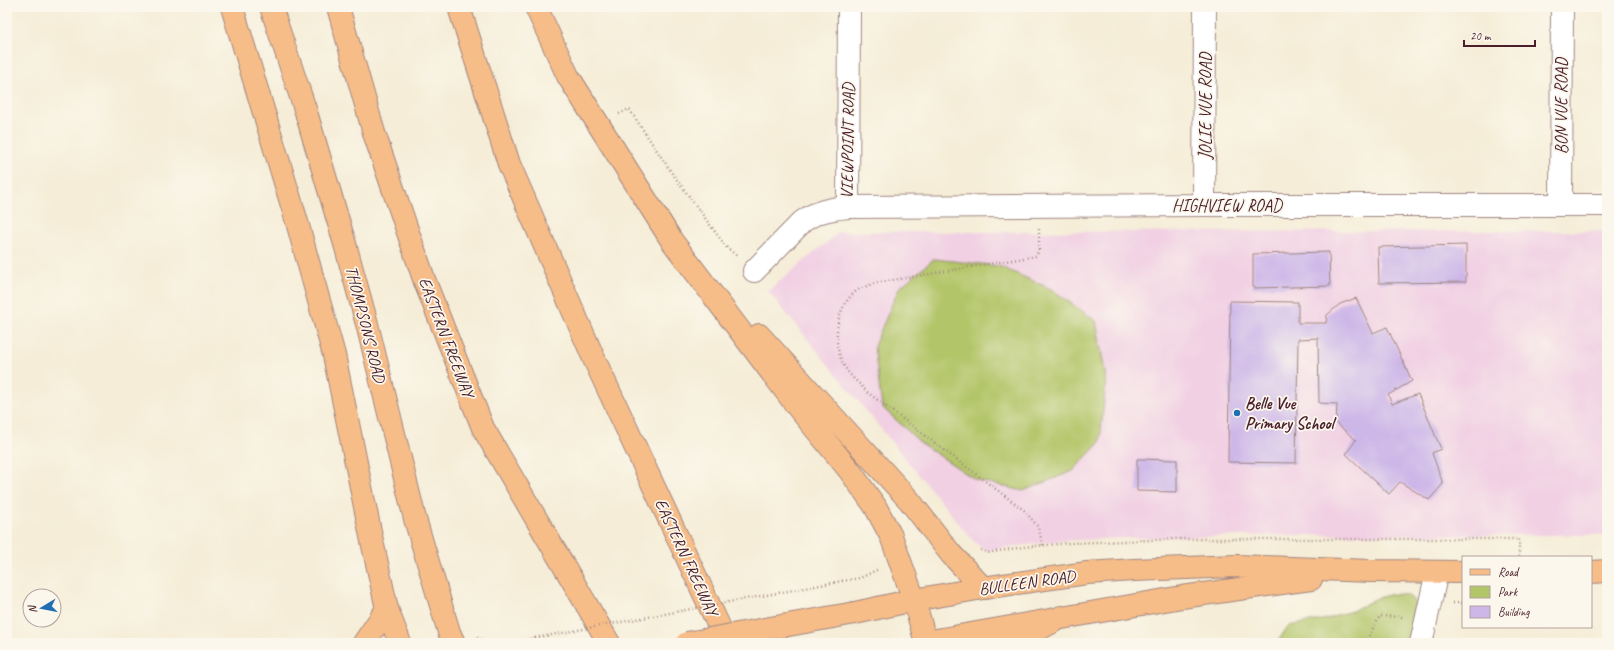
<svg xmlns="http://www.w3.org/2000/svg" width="1614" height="650" font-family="Caveat,sans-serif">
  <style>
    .built { fill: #f1d0e3 }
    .green { fill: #b2c568; stroke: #7e724a }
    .building { fill: #cdb7e8 }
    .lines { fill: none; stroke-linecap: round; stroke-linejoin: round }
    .minor-casing { stroke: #a08681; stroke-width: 24 }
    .major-casing { stroke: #a08681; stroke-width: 24 }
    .highway-casing { stroke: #a08681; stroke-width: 24 }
    .path { stroke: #a08681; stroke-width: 2.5; stroke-dasharray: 1 3; stroke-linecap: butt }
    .minor { stroke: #fff; stroke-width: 22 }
    .major { stroke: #f7bd88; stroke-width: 22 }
    .highway { stroke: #f7bd88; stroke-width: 22 }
    .highway-bridge-casing { stroke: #a08681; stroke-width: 24; stroke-linecap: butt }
    .path-bridge { stroke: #a08681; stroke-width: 2.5; stroke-dasharray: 1 3; stroke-linecap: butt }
    .highway-bridge { stroke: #f7bd88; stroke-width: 22 }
    .poi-dot { fill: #1f6fb2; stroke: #fbf7ec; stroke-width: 1.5 }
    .labels { text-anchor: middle; stroke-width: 3.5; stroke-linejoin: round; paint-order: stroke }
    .street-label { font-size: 17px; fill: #4a1f2b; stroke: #fbf7ec }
    .poi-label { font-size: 17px; font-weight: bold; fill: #4a1f2b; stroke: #fbf7ec; text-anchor: start }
  </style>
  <rect width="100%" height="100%" fill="#fbf7ec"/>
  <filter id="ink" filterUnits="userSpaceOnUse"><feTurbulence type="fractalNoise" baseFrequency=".025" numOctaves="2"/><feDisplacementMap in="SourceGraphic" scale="8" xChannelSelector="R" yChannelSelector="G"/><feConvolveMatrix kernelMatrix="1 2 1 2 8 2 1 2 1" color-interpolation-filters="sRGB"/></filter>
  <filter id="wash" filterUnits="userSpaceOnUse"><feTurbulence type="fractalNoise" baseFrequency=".012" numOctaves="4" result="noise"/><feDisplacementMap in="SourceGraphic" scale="16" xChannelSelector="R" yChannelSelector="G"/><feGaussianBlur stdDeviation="0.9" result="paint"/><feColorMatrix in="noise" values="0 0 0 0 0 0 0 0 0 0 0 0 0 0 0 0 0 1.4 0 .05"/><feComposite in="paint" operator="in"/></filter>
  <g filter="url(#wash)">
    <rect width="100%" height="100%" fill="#f5edd7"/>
    <path class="built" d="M 1607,231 L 1607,535 L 1294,535 L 1124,538 L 1057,541 L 1001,548 L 987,551 L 980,547 L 969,536 L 768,291 L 839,232 Z"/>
    <path class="green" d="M 934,259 L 999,266 L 1051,289 L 1096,321 L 1106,378 L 1100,442 L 1073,471 L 1023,491 L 976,480 L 922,444 L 882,407 L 874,346 L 899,288 Z
      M 1393,594 C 1402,594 1412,594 1415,604 L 1409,643 L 1277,643 L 1288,626 L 1327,619 L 1354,610 L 1377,598 Z"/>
    <g id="blocks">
      <path class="building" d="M 1466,245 L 1466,282 L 1379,283 L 1378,247 Z
        M 1329,252 L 1330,286 L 1253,288 L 1253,254 Z
        M 1356,298 L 1373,333 L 1387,327 L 1412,381 L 1388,395 L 1392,404 L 1418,394 L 1441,449 L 1432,453 L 1443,484 L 1429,500 L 1400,482 L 1389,494 L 1346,454 L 1356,440 L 1336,423 L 1337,404 L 1319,403 L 1318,338 L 1298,339 L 1296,463 L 1228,462 L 1230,301 L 1298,302 L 1298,323 L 1326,323 L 1327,315 L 1340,304 Z
        M 1137,459 L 1177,460 L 1177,492 L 1137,491 Z"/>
    </g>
  </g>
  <g filter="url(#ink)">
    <use href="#blocks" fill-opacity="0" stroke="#a08681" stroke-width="1"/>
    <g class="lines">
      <g class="minor-casing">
        <path id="minor" d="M 1204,205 L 1205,7
          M 1561,205 L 1562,7
          M 848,207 L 849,7
          M 754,271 L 802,222 C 816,211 830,209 848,207 L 1204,205 L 1607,205
          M 1421,643 L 1437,572"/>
      </g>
      <g class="major-casing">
        <path id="major" d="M 1591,572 L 1607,571
          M 914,600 L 983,588 L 1087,573 L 1134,570 L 1237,566 L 1371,571 L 1463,572
          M 925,642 L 1182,597 L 1311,579"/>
      </g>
      <g class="highway-casing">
        <path id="highway" d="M 232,7 L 297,222 L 334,355 L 372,541 L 387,609 L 400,643
          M 271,7 L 306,112 L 345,244 L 367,324 L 415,519 L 449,632 L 454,643
          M 338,7 L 374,133 L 425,282 L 483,428 L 609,643
          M 459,7 L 509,164 L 595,361 L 727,643
          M 536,7 L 568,76 L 672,241 L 800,410 L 850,471 L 875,506 L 891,536 L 914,600 L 926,643
          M 759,335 L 909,500 L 951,554 L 983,588
          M 855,613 L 914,600
          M 364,643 L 387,609
          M 1014,643 L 1061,617"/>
      </g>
      <path class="path" d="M 619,114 L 629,109 L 672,173 L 727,248 L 737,256
        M 1039,229 L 1039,250 L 1036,256 L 875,283 C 870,285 863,287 858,290 C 834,306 831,346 846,369 C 851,377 860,384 867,392 L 1025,511 L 1038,527 L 1043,546
        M 981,550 L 987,553 L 1023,547 L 1071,543 L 1178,539 L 1519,539 L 1519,557
        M 842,581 L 860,578 L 879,569
        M 1453,603 L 1463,603
        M 477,637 L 488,643
        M 507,643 L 535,638
        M 1365,643 L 1380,616 L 1403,617"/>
      <use href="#minor" class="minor"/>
      <use href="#major" class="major"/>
      <use href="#highway" class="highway"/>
      <g class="highway-bridge-casing">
        <path id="highway-bridge" d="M 687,643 L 855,613"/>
      </g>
      <path class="path-bridge" d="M 535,638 L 842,581"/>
      <use href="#highway-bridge" class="highway-bridge"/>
    </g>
  </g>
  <circle class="poi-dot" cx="1237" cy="413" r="4"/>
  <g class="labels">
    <g class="street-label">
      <text transform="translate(1205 106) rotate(-90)" y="6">JOLIE VUE ROAD</text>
      <text transform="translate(1561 106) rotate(-90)" y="6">BON VUE ROAD</text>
      <text transform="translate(847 141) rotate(-89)" y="6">VIEWPOINT ROAD</text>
      <text x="1227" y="211">HIGHVIEW ROAD</text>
      <text transform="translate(366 324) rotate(76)" y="6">THOMPSONS ROAD</text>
      <text transform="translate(447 337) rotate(69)" y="6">EASTERN FREEWAY</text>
      <text transform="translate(687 557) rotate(65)" y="6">EASTERN FREEWAY</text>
      <text transform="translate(1027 582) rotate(-8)" y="6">BULLEEN ROAD</text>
    </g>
    <g class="poi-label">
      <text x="1245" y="409">Belle Vue<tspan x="1245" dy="20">Primary School</tspan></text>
    </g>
  </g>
  <rect width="1614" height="650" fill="none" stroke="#fbf7ec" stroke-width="24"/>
  <rect x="1462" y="556" width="130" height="72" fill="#fbf7ec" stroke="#b4a19f"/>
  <rect x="1470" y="569" width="20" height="6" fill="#f7bd88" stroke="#b4a19f"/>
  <text x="1498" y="576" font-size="12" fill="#4a1f2b">Road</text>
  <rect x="1470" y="586" width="20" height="12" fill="#b2c568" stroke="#b4a19f"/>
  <text x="1498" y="596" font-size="12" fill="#4a1f2b">Park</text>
  <rect x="1470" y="606" width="20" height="12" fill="#cdb7e8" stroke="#b4a19f"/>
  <text x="1498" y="616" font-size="12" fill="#4a1f2b">Building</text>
  <g transform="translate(42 608) rotate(260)"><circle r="19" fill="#fbf7ec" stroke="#b4a19f"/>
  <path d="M0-3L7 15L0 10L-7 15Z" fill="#1f6fb2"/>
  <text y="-6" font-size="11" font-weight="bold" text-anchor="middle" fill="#4a1f2b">N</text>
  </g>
  <path d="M1464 40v6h71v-6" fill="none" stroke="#4a1f2b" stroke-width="2"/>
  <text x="1470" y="40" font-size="12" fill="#4a1f2b" stroke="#fbf7ec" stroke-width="3" paint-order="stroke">20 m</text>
</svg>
